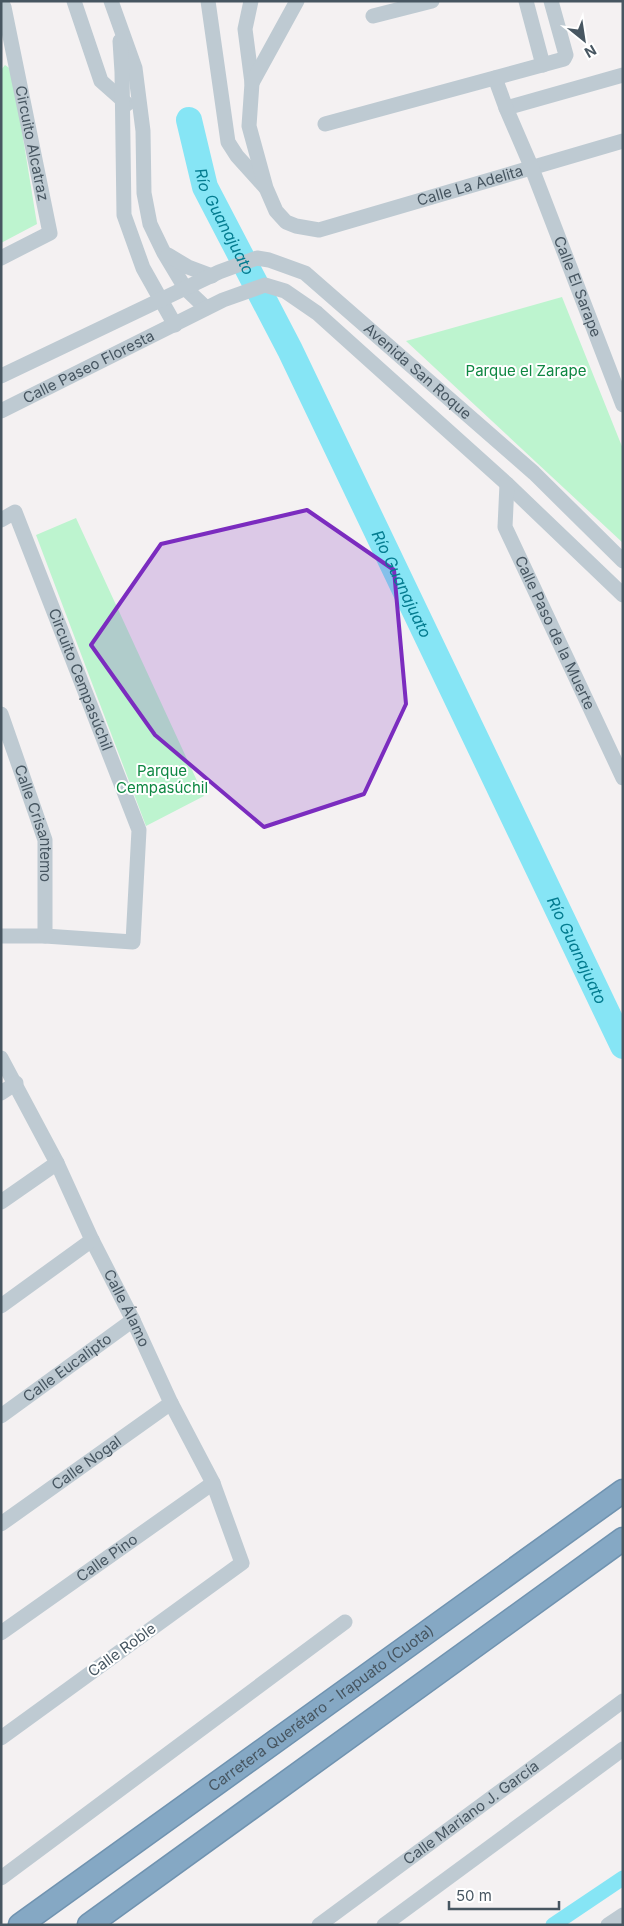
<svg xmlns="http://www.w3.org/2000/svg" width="624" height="1926" font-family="Inter,sans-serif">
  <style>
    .green { fill: #bdf4cf }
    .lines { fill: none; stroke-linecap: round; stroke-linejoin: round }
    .canal { stroke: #86e5f5; stroke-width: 15 }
    .river { stroke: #86e5f5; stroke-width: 26 }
    .highway-casing { stroke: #7093b0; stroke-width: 25 }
    .minor { stroke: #becad2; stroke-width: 15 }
    .highway { stroke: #85a8c4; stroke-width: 22 }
    .marked { fill: #7b2cbf; fill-opacity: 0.2; stroke: #7b2cbf; stroke-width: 4; stroke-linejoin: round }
    .labels { text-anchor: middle; stroke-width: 4; stroke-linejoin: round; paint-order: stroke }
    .street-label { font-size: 15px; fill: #475661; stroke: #fff }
    .park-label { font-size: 15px; fill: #0e8742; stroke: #fff }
    .water-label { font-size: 16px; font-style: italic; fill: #047c90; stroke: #fff }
  </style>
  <rect width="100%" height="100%" fill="#f4f1f2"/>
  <path class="green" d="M 5,65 L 12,70 L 37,224 L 1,243 L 1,70 Z
    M 562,297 L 623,449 L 623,543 L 406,341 Z
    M 76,518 L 204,796 L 146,826 L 36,535 Z"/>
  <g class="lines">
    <path class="canal" d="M 553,1925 L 623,1878"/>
    <path class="river" id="s1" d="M 189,120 L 205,187 L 290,350 L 623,1046"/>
    <g class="highway-casing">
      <g id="highway">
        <path id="s15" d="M 20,1925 L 623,1491"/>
        <path d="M 89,1925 L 623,1539"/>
      </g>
    </g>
    <g class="minor">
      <path d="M 74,1 L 101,81 L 127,104"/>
      <path d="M 111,1 L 135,68 L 143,131 L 144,193 L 150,224 L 164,253 L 185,288 L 206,308"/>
      <path d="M 208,1 L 228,142 L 237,156 L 265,187"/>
      <path id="s2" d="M 251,1 L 245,29 L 252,83 L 249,126 L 266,188 L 276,211 L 286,222 L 296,226 L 319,230 L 623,141"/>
      <path d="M 526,1 L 543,65"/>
      <path id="s3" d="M 1,2 L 4,7 L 50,233 L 1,258"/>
      <path d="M 373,16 L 432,1"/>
      <path d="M 120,41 L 122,72 L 124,215 L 143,268 L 175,325"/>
      <path id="s4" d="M 623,75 L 506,108 L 531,166 L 623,405"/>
      <path d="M 495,78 L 506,108"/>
      <path d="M 252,83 L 297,1"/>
      <path d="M 325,124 L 564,59 L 566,55 L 551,1"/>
      <path d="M 168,255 L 188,267 L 212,276"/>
      <path id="s5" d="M 1,376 L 219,272 L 257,258 L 269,260 L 305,273 L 534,473 L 623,561"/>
      <path id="s6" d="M 1,411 L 223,300 L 265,285 L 285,291 L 317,313 L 507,484 L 623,595"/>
      <path id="s7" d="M 507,484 L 505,527 L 623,778"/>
      <path id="s8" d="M 1,520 L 15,512 L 139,830 L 133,942 L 45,936 L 1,936"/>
      <path id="s9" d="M 1,714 L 45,840 L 45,936"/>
      <path id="s10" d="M 1,1058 L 57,1163 L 92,1240 L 133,1320 L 171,1403 L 213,1483 L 242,1563 L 1,1738"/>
      <path d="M 1,1093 L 16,1083"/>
      <path d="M 1,1202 L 57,1163"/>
      <path d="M 1,1306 L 92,1240"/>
      <path id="s11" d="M 1,1416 L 133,1320"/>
      <path id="s12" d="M 1,1524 L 171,1403"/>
      <path id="s13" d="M 1,1633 L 213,1483"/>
      <path d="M 1,1878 L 345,1622"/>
      <path id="s14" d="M 319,1925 L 623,1701"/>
      <path d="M 384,1925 L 623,1749"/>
      <path d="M 608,1925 L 623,1915"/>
    </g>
    <use href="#highway" class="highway"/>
  </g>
  <path class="marked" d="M 307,510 L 394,570 L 406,704 L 364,794 L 264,827 L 155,735 L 91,645 L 161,544 Z"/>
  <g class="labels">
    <g class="street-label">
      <text dy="5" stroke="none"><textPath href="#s3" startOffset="145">Circuito Alcatraz</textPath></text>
      <text dy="5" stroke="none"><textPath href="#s2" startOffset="422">Calle La Adelita</textPath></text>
      <text dy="5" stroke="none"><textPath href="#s4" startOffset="314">Calle El Sarape</textPath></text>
      <text dy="5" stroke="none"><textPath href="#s6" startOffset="98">Calle Paseo Floresta</textPath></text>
      <text dy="5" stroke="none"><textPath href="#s5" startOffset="482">Avenida San Roque</textPath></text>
      <text dy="5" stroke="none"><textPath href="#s7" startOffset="160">Calle Paso de la Muerte</textPath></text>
      <text dy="5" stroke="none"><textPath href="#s8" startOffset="196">Circuito Cempasúchil</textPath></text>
      <text dy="5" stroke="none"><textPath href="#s9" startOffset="115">Calle Crisantemo</textPath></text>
      <text dy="5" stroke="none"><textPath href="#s10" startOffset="280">Calle Álamo</textPath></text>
      <text dy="5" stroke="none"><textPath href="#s11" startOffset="82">Calle Eucalipto</textPath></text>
      <text dy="5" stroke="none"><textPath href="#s12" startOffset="105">Calle Nogal</textPath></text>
      <text dy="5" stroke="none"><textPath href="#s13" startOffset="130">Calle Pino</textPath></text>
      <text transform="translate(122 1650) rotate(-36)" y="5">Calle Roble</text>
      <text dy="5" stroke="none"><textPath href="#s15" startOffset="371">Carretera Querétaro - Irapuato (Cuota)</textPath></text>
      <text dy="5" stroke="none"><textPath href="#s14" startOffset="189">Calle Mariano J. García</textPath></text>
    </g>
    <g class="park-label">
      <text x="526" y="376">Parque el Zarape</text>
      <text x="162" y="776">Parque<tspan x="162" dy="17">Cempasúchil</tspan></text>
    </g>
    <g class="water-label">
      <text dy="6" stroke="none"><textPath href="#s1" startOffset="108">Río Guanajuato</textPath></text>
      <text dy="6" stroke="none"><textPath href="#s1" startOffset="512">Río Guanajuato</textPath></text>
      <text dy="6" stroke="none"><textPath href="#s1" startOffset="918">Río Guanajuato</textPath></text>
    </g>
  </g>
  <rect width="624" height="1926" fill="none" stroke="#475661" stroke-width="5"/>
  <g transform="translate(584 40) rotate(150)" stroke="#ffffff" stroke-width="4" paint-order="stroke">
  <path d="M0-4L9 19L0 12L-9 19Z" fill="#475661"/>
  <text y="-8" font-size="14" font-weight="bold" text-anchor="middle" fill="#475661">N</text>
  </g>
  <path d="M449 1901v8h110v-8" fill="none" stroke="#475661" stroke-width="2.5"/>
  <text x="456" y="1901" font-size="15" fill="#475661" stroke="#ffffff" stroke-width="4" paint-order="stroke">50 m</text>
</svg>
